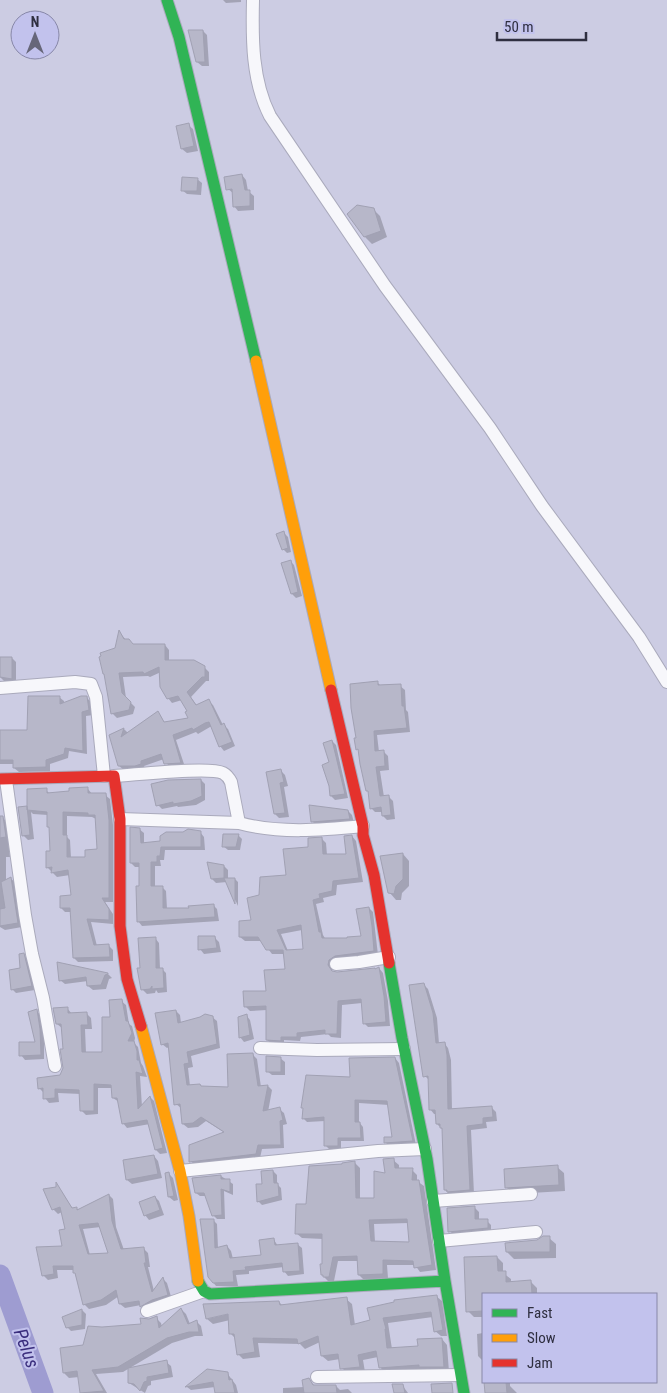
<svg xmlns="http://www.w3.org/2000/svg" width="667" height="1393" font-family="'Roboto Condensed',sans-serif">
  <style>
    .shadow { fill: #0003; fill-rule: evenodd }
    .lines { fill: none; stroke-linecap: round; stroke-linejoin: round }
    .river { stroke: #9e9cd1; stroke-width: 21 }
    .building { fill: #b7b7c9; stroke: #a1a1b3; fill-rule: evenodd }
    .street-casing { stroke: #aaaabc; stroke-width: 14 }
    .fast-casing { stroke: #aaaabc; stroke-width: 13 }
    .slow-casing { stroke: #aaaabc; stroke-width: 13 }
    .jam-casing { stroke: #aaaabc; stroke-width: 13 }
    .street { stroke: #f7f7fb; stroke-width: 12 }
    .fast { stroke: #30b455; stroke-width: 11 }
    .slow { stroke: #ff9f0a; stroke-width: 11 }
    .jam { stroke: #e5322d; stroke-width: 11 }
    .labels { text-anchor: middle; stroke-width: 4; stroke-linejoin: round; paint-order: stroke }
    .water-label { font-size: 19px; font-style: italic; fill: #3b2f7e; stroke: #c2c2ed }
  </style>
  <rect width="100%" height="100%" fill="#cccce3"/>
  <path class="shadow" d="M 223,0 L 241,0 L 241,2 L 226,3 Z
    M 203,31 L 207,35 L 209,66 L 202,66 L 197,62 Z
    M 188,125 L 193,129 L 198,151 L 187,153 L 182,149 L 178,127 Z
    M 242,175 L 246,180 L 248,191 L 254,196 L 254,210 L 238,211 L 234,206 L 233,193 L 228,189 Z
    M 197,179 L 202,183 L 201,195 L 187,194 L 182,190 Z
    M 373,209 L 380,216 L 387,237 L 372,244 L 365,237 Z
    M 284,533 L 288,537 L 291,552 L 287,553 L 283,549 Z
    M 290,561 L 294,565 L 302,596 L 296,598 L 292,594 Z
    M 120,633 L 126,640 L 133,645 L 165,645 L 169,650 L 169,661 L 204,667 L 209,672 L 209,681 L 206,681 L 191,697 L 197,706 L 208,701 L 213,705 L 223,725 L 228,729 L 235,746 L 224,751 L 220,746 L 212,727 L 210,727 L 198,734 L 196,732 L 176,740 L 185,767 L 170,768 L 164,759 L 144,766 L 145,768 L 124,770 L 119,766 L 110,735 L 124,729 L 128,733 L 158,712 L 165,723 L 189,719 L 189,712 L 182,700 L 172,703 L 168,698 L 161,672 L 150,677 L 148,676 L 123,677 L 126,698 L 135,707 L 133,714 L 117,718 L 112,713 L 116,649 Z
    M 0,658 L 12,658 L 16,662 L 16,682 L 4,681 L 0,677 Z
    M 377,682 L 381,686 L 400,686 L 405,690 L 406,710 L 408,712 L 410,732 L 377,735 L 379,752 L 383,751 L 388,756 L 389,770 L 380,771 L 384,797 L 389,797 L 393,801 L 395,819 L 387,820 L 383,816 L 383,812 L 375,812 L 371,808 L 369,793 L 367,790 L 360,751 L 357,749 L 357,739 Z
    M 59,697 L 64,701 L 64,704 L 86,697 L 91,702 L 93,715 L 86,716 L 87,754 L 69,751 L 68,758 L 50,764 L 50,771 L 19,772 L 14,768 L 14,764 L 0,764 L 0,732 L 29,731 Z
    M 332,741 L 336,745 L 348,798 L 335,800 L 331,796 Z
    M 281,771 L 285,775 L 288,786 L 284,787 L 289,817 L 279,818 L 275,814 Z
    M 201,780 L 205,784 L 205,800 L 196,805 L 178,807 L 177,806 L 162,809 L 158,805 Z
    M 88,789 L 92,794 L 105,795 L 110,799 L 113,825 L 113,902 L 105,902 L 113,914 L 113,924 L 91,922 L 97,946 L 109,946 L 113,950 L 113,961 L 78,962 L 74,958 L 72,912 L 65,912 L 61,908 L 72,896 L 70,875 L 57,877 L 47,867 L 51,852 L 51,829 L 48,827 L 48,815 L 33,814 L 31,812 L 34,839 L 28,840 L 23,835 L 26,808 L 46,790 L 50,794 ZM 67,816 L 92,817 L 96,819 L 98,851 L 86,858 L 71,858 L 70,840 L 67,837 Z
    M 348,811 L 352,815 L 354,823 L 317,826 L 312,821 Z
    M 2,817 L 6,821 L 10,857 L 6,857 L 6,881 L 11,879 L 15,882 L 22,927 L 5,930 L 0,927 L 0,818 Z
    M 139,829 L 144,833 L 144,844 L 161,842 L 200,832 L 204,837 L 205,850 L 165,850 L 164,860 L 160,860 L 161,866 L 155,866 L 155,887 L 162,887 L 166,891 L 167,909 L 190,909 L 213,905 L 217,909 L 219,921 L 142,926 L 138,921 L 140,867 L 135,867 L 131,863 Z
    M 238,835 L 242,839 L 240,850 L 228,850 L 223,846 Z
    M 352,836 L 356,841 L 363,882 L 337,885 L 336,895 L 323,898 L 324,902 L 316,904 L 323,935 L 326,940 L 362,938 L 369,908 L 373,912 L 378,955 L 333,965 L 332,971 L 333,973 L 376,970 L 379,968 L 383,973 L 388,1001 L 390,1026 L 368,1027 L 364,1023 L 362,1003 L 342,1005 L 341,1038 L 331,1037 L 328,1034 L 301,1037 L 300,1041 L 284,1040 L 284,1044 L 272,1044 L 267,1040 L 267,1010 L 250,1011 L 245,1006 L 268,992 L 286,971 L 285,954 L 272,954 L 262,941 L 245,941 L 240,937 L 253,922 L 260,896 L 288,876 L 310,848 L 322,839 L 326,843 L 327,855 L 348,856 ZM 302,930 L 305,950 L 288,951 L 281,934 Z
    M 403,854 L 409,861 L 409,886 L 402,893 L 401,900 L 396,900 L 390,893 Z
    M 224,866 L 228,870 L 228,879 L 235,879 L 238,882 L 238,906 L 227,882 L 216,883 L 212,879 Z
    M 214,937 L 219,942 L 221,952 L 204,954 L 200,949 Z
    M 155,938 L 159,943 L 160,969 L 162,969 L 166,973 L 167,992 L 158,993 L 156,990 L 155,993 L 147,994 L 142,989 L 141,969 Z
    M 23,954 L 27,958 L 35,990 L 16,993 L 12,989 L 22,969 Z
    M 108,974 L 112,978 L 109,979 L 106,989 L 93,990 L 88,986 L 88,981 L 65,984 L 60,980 Z
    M 424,985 L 428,989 L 437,1018 L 439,1044 L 444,1043 L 448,1048 L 451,1060 L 452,1110 L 492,1108 L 496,1112 L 497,1121 L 486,1122 L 487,1128 L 471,1130 L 474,1194 L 449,1194 L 445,1190 L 443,1130 L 437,1124 L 437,1114 L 434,1114 L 430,1109 L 429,1080 L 425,1076 Z
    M 121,1001 L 126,1005 L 129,1024 L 132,1026 L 135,1038 L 134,1043 L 138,1047 L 141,1063 L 143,1066 L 147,1077 L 140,1076 L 142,1107 L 150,1097 L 154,1101 L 167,1153 L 160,1154 L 156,1150 L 150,1124 L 127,1128 L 123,1123 L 119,1102 L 113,1098 L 113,1088 L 98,1088 L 98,1114 L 86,1115 L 81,1110 L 81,1094 L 58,1093 L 59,1102 L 49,1103 L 45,1098 L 44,1093 L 39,1088 L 61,1077 L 64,1068 L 62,1028 L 57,1024 L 67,1008 L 72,1014 L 87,1014 L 91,1018 L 92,1029 L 85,1029 L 86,1053 L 103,1053 L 111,1018 Z
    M 36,1011 L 41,1015 L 44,1035 L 44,1059 L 25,1060 L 21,1055 L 36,1043 Z
    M 176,1011 L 180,1015 L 181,1023 L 212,1017 L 217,1021 L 220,1048 L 191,1056 L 193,1067 L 188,1068 L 190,1086 L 200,1085 L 203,1088 L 229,1088 L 252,1054 L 257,1059 L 261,1087 L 268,1086 L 272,1090 L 268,1112 L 279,1109 L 284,1113 L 287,1124 L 283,1125 L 284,1148 L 262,1149 L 260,1158 L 195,1166 L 191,1161 L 225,1133 L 206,1121 L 198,1127 L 188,1128 L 183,1124 L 181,1108 L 176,1104 L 169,1047 L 167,1048 L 162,1044 Z
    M 246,1015 L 250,1020 L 254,1039 L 244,1042 L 240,1037 Z
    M 280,1058 L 285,1062 L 285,1075 L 272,1075 L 267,1071 Z
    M 395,1058 L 399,1063 L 416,1145 L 389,1146 L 385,1142 L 394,1138 L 389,1105 L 359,1103 L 359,1122 L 363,1127 L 364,1141 L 341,1141 L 341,1150 L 329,1149 L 325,1145 L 325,1121 L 307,1122 L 303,1118 L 304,1109 L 302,1107 L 351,1078 Z
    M 154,1156 L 158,1161 L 162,1178 L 132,1184 L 127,1180 Z
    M 393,1160 L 399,1165 L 399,1169 L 412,1170 L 417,1175 L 417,1181 L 424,1186 L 436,1270 L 420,1272 L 415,1265 L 387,1265 L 388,1278 L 364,1280 L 359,1275 L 359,1261 L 338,1261 L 334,1281 L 329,1282 L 322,1275 L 324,1265 L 323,1239 L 302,1238 L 296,1233 L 307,1206 L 355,1163 L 360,1168 L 360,1199 L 375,1199 ZM 409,1223 L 410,1243 L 375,1242 L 374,1224 Z
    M 557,1167 L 564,1173 L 565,1191 L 513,1194 L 506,1187 Z
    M 273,1171 L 277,1175 L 277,1184 L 281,1188 L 282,1200 L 262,1205 L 258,1201 L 264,1185 Z
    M 169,1174 L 173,1178 L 178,1200 L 174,1201 L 169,1197 Z
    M 221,1176 L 233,1184 L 233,1195 L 224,1191 L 225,1219 L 217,1219 L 213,1215 L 207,1196 L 200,1196 L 196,1193 Z
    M 57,1185 L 73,1209 L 76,1208 L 79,1210 L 109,1195 L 113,1199 L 116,1227 L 124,1250 L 143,1248 L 148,1253 L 150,1267 L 148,1267 L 154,1291 L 163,1279 L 167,1283 L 172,1300 L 146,1310 L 141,1305 L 125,1308 L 120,1304 L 119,1296 L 106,1305 L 89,1309 L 84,1304 L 74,1270 L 57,1270 L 58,1278 L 48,1280 L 43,1275 L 64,1247 L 66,1230 L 62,1212 L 58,1214 L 53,1209 ZM 101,1227 L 110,1254 L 90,1255 L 83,1229 Z
    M 155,1197 L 159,1201 L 164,1215 L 149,1220 L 145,1215 Z
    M 474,1207 L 479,1212 L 479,1221 L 487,1221 L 491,1225 L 491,1232 L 454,1236 L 450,1231 Z
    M 213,1220 L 217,1224 L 218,1248 L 227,1246 L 231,1251 L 233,1259 L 262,1256 L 274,1240 L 278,1246 L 297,1244 L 302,1248 L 304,1274 L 288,1276 L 284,1271 L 284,1267 L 249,1271 L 249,1274 L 236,1275 L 238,1286 L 216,1286 L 212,1281 Z
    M 549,1238 L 556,1244 L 556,1258 L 514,1259 L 507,1252 Z
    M 497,1257 L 503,1263 L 503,1273 L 511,1279 L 511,1283 L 531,1282 L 537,1288 L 537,1294 L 483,1294 L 483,1317 L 474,1317 L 468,1311 Z
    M 436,1296 L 442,1301 L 447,1336 L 441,1336 L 435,1331 L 433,1317 L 388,1323 L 392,1349 L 419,1347 L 442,1339 L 447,1345 L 449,1372 L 385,1373 L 380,1367 L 378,1357 L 363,1360 L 365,1372 L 347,1373 L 342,1368 L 340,1359 L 328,1361 L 322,1356 L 320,1342 L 305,1349 L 300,1344 L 258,1343 L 260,1357 L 243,1359 L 238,1354 L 236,1339 L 230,1333 L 230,1320 L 213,1324 L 207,1319 L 279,1302 L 283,1306 L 346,1299 L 352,1304 L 355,1325 L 372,1321 Z
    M 181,1309 L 186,1314 L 190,1324 L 196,1321 L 201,1326 L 203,1336 L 195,1336 L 172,1343 L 123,1372 L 96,1374 L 107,1393 L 81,1393 L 79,1377 L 69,1378 L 64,1373 L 84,1347 L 102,1328 L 142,1325 L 156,1318 L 161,1323 L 162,1327 Z
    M 82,1310 L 86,1314 L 85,1329 L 71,1331 L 67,1327 Z
    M 483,1333 L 483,1361 L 478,1356 L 477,1334 Z
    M 166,1362 L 171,1366 L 173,1377 L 151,1381 L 151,1385 L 148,1386 L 145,1393 L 129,1383 Z
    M 207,1371 L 227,1373 L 236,1385 L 238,1393 L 217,1393 L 215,1387 L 191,1390 L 187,1387 Z
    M 309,1380 L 315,1386 L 336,1386 L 340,1390 L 348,1389 L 352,1393 L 283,1393 L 283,1388 L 304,1387 Z
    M 485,1382 L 510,1382 L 510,1386 L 517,1393 L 491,1393 Z
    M 402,1385 L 408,1393 L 395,1393 Z"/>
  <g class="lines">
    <path class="river" d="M 0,1275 L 43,1393"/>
  </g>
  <path class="building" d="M 188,30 L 203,30 L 205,62 L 196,62 Z
    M 189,123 L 194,146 L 181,149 L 176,126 Z
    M 242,174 L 245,190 L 250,190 L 250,206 L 233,207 L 232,189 L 226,190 L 224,177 Z
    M 182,177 L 198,178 L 197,191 L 181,191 Z
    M 357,205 L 374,208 L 381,231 L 364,237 L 347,214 Z
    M 284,531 L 288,548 L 282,550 L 276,534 Z
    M 291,560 L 298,592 L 291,594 L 281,563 Z
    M 119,630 L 124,639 L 129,639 L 133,644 L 165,644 L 165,660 L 194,660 L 205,666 L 205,677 L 202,677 L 187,692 L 196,705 L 209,699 L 221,725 L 224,723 L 232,742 L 219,747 L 209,722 L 205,723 L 193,730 L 192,728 L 173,735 L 181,763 L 164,764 L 161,754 L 141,761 L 141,764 L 135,766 L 118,766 L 109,735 L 124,728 L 121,737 L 158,711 L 164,722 L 188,718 L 185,712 L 187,711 L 178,696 L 167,699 L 160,687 L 159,667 L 144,674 L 143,672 L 119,673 L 122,693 L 131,702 L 129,710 L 111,714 L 104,674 L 103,674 L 99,657 L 101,656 L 100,653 L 115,648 Z
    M 0,657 L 12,657 L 12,679 L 0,677 Z
    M 378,681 L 378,685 L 401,684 L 402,706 L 404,706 L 407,728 L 374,731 L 375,751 L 384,750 L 385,766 L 376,767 L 380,796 L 389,795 L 391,815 L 382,816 L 381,807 L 370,809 L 368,791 L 366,791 L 360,764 L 358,749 L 356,750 L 354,738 L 356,738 L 351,708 L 350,684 Z
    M 28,696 L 60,696 L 60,704 L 81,696 L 87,696 L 89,710 L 82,712 L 83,751 L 65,748 L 64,754 L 46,760 L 46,767 L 13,768 L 13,760 L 0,760 L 0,730 L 27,730 Z
    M 332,740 L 345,794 L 330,796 L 329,786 L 322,765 L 329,762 L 323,743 Z
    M 281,769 L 284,782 L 280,783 L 285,813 L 274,814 L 266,772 Z
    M 201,779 L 202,796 L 191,801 L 173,804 L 173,802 L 156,806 L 151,784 L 168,780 Z
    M 88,787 L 88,793 L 106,793 L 109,820 L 109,898 L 102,898 L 109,909 L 109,920 L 87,919 L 94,945 L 109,944 L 110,957 L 73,958 L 70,908 L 60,908 L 60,896 L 71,895 L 68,870 L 51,873 L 52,867 L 46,868 L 46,851 L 50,851 L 49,827 L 47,827 L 47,812 L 27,810 L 27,789 L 47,788 L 47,793 L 69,791 L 69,788 ZM 63,812 L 88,813 L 88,815 L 95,815 L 97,849 L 85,850 L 85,857 L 67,857 L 67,835 L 63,835 Z
    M 309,805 L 348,810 L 350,819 L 311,822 Z
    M 27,806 L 30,835 L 22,836 L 18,807 Z
    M 0,816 L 3,816 L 6,837 L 0,838 Z
    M 130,827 L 140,828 L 141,843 L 160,841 L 160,836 L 166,832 L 183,832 L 188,829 L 201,831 L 201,847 L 161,847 L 160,856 L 157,856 L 157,862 L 151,862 L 151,886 L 163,886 L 163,908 L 189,908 L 188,906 L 214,904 L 215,917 L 137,922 L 136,886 L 139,886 L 139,863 L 130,863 Z
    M 223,834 L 239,834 L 236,847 L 222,847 Z
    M 352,835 L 359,878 L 333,881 L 332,891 L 319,894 L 320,898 L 313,900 L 319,932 L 321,932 L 322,938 L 347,938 L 347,937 L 361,936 L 356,909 L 369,907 L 372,926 L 374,951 L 335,956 L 329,960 L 328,965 L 332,971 L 337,972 L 375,968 L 375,969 L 379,967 L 384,996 L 386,1022 L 363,1024 L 361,999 L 338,1001 L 337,1034 L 325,1034 L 325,1030 L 297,1033 L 297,1037 L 281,1037 L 281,1041 L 266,1040 L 266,1006 L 244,1007 L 243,991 L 266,991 L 264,970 L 285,969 L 283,950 L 266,950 L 258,937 L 239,937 L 239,921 L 251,920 L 247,898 L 259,895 L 260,877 L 286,875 L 283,849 L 308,847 L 308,838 L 322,837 L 323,854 L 346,854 L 344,836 ZM 301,925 L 303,949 L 286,950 L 277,930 Z
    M 403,853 L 403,879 L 396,886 L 394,894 L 388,893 L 380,856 Z
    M 207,862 L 224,865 L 224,878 L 211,879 Z
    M 11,877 L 18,923 L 0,926 L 0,909 L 5,908 L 1,882 Z
    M 224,878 L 235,878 L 235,904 Z
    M 198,936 L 215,936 L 217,948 L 198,950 Z
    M 156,937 L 156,968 L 163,968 L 164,988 L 152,989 L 152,986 L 150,989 L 141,990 L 137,968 L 140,968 L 138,938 Z
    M 24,953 L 32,986 L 11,990 L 9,970 L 20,968 L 19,954 Z
    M 57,962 L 108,973 L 108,974 L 105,975 L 101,985 L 87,986 L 86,977 L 59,981 Z
    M 424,983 L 433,1013 L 436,1043 L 445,1042 L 447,1055 L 448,1109 L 492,1106 L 493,1117 L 483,1118 L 483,1124 L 467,1126 L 470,1190 L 447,1192 L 447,1190 L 444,1190 L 442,1128 L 440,1128 L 440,1124 L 436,1124 L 435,1110 L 429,1110 L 428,1076 L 423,1077 L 409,985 Z
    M 122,999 L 126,1021 L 128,1021 L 132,1033 L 128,1041 L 134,1041 L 137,1051 L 137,1060 L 139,1060 L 143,1074 L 136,1072 L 138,1109 L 150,1096 L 163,1148 L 155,1150 L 147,1120 L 122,1124 L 117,1098 L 112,1098 L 111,1085 L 94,1084 L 94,1111 L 80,1111 L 79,1090 L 55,1089 L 55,1098 L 43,1099 L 43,1088 L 38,1089 L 37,1078 L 60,1075 L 63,1068 L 60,1049 L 63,1049 L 61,1024 L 56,1024 L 53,1008 L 68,1007 L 68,1013 L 87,1012 L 88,1025 L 81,1025 L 82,1052 L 102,1052 L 102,1017 L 110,1017 L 109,1000 Z
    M 37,1009 L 40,1029 L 41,1055 L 19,1056 L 19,1042 L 35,1042 L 28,1012 Z
    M 176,1010 L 178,1023 L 200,1017 L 205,1014 L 213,1016 L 217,1044 L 187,1052 L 189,1063 L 184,1064 L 187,1085 L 200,1084 L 201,1086 L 228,1087 L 227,1054 L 253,1053 L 258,1086 L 268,1085 L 263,1111 L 280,1107 L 283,1120 L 280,1121 L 281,1145 L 258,1145 L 256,1154 L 189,1162 L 189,1145 L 224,1132 L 201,1117 L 193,1123 L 182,1124 L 180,1104 L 174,1105 L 168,1043 L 161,1045 L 155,1013 Z
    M 247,1014 L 250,1035 L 239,1038 L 238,1017 Z
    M 266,1056 L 281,1057 L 281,1072 L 266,1072 Z
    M 395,1057 L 413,1141 L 384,1143 L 384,1137 L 392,1137 L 387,1101 L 355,1100 L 355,1122 L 360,1122 L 361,1138 L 338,1138 L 338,1146 L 324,1146 L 324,1117 L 302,1119 L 303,1108 L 301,1108 L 306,1075 L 350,1077 L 349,1058 Z
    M 154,1155 L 158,1174 L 126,1180 L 123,1160 Z
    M 394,1158 L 395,1168 L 413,1168 L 412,1180 L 419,1180 L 432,1265 L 414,1268 L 413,1261 L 383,1260 L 383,1274 L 358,1275 L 357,1256 L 333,1257 L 329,1277 L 323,1277 L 323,1275 L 321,1275 L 320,1264 L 322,1264 L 322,1234 L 295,1234 L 296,1204 L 306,1204 L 309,1166 L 342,1164 L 342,1163 L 355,1161 L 356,1198 L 374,1198 L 374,1171 L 385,1173 L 383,1159 ZM 407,1219 L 409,1242 L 371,1241 L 369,1220 Z
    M 558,1165 L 559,1185 L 505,1188 L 504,1169 Z
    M 273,1170 L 274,1183 L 278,1183 L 279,1196 L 257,1202 L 256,1184 L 262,1184 L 261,1171 Z
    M 169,1172 L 174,1196 L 168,1197 L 165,1173 Z
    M 221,1175 L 221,1179 L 230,1179 L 230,1192 L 221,1189 L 222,1215 L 212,1216 L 204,1193 L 195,1193 L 192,1178 Z
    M 56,1182 L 72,1208 L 77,1207 L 77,1210 L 109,1194 L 112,1221 L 121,1249 L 144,1247 L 146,1263 L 144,1263 L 152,1292 L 163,1277 L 168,1295 L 152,1300 L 140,1307 L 139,1301 L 119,1304 L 116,1290 L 101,1300 L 83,1305 L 75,1273 L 73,1273 L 73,1266 L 53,1266 L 54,1274 L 42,1276 L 36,1247 L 62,1246 L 59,1230 L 65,1229 L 60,1207 L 52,1210 L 43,1189 L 56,1187 ZM 98,1223 L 108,1253 L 88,1254 L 79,1225 Z
    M 155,1196 L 160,1210 L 144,1216 L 139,1202 Z
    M 475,1206 L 475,1219 L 488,1219 L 488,1228 L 448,1232 L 447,1208 Z
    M 200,1219 L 214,1219 L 215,1248 L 227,1245 L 230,1258 L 261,1255 L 259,1240 L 274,1238 L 275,1245 L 298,1243 L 300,1271 L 283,1272 L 282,1263 L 245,1267 L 246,1270 L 233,1271 L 234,1282 L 213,1283 L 208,1277 Z
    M 543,1236 L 550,1236 L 550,1252 L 506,1252 L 505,1243 L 537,1240 Z
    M 497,1256 L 498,1271 L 506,1271 L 506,1282 L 531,1280 L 532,1294 L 483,1294 L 483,1311 L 466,1312 L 464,1257 Z
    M 437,1295 L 443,1330 L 434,1332 L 431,1312 L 383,1318 L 386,1329 L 385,1329 L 387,1348 L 418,1346 L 417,1339 L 442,1338 L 444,1367 L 419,1367 L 419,1365 L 379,1368 L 376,1351 L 358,1355 L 360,1367 L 340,1369 L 338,1354 L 321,1356 L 318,1336 L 298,1344 L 297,1339 L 253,1338 L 255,1352 L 237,1355 L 234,1334 L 229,1334 L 228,1314 L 206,1319 L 203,1304 L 279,1301 L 280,1305 L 347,1297 L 351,1325 L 370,1320 L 367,1308 L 394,1302 L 394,1300 Z
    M 181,1308 L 188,1324 L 197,1320 L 199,1332 L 189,1332 L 167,1338 L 118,1367 L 92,1370 L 104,1391 L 80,1393 L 77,1371 L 63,1373 L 60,1348 L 83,1345 L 88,1326 L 102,1327 L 141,1324 L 140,1318 L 149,1319 L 157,1316 L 159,1328 Z
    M 82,1309 L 82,1325 L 66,1328 L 62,1317 Z
    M 167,1360 L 169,1373 L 147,1377 L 147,1381 L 144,1382 L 140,1391 L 134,1384 L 128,1383 L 128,1368 Z
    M 207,1369 L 228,1372 L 229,1380 L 232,1379 L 235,1393 L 215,1393 L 213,1382 L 185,1387 Z
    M 309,1378 L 313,1385 L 336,1385 L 337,1393 L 304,1393 L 302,1380 Z
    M 484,1382 L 506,1382 L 507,1393 L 485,1393 Z
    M 452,1383 L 453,1393 L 432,1393 L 431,1384 Z
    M 392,1384 L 403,1384 L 405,1393 L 394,1393 Z"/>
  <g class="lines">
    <g class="street-casing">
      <path id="street" d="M 253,0 C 252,39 252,81 270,116 L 385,286 L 490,428 L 542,506 L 639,637 L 667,682
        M 0,688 L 75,682 L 91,684 L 96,697 L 104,776
        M 114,776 C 134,775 209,766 223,773 C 227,775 229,778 231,782 L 239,823
        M 6,780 L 25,915 L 32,954 L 43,998 L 55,1066
        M 120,819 L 239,823 C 279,834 322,830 363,826
        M 336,964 L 359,962 L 389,957
        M 260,1048 L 317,1050 L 404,1049
        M 180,1171 L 378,1151 L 425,1149
        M 433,1201 L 531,1194
        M 439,1241 L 536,1232
        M 147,1311 L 204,1291
        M 317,1377 L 460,1375"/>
    </g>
    <g class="fast-casing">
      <path id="fast" d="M 167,0 L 179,37 L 256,361
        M 389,963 L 402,1038 L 427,1159 L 445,1281
        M 198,1281 L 204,1291 L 210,1294 L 445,1281 L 464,1393"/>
    </g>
    <g class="slow-casing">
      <path id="slow" d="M 256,361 L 331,690
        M 141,1026 L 180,1171 L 189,1216 L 198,1281"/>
    </g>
    <g class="jam-casing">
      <path id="jam" d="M 331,690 L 363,826 L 363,835 L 374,875 L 389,963
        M 0,779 L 114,776 L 120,819 L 120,926 L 127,979 L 141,1026"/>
    </g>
    <use href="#street" class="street"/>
    <use href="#fast" class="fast"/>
    <use href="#slow" class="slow"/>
    <use href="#jam" class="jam"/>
  </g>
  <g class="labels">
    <g class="water-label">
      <text transform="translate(27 1348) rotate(70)" y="7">Pelus</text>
    </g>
  </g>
  <rect x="482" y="1293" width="175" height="90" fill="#c2c2ed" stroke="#8787a8"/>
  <rect x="492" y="1309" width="25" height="8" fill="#30b455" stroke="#8787a8"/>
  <text x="527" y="1318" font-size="15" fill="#2f2f40">Fast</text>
  <rect x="492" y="1334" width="25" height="8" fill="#ff9f0a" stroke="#8787a8"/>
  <text x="527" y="1343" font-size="15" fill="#2f2f40">Slow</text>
  <rect x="492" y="1359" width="25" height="8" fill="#e5322d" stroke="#8787a8"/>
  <text x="527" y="1368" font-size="15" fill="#2f2f40">Jam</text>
  <g transform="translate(35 35)"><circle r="24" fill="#c2c2ed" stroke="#8787a8"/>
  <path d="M0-4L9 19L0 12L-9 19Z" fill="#666679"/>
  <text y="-8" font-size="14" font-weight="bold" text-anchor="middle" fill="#2f2f40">N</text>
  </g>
  <path d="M497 32v8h89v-8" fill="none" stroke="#2f2f40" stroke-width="2.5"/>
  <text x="504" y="32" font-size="15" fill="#2f2f40" stroke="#c2c2ed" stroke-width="4" paint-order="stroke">50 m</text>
</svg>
